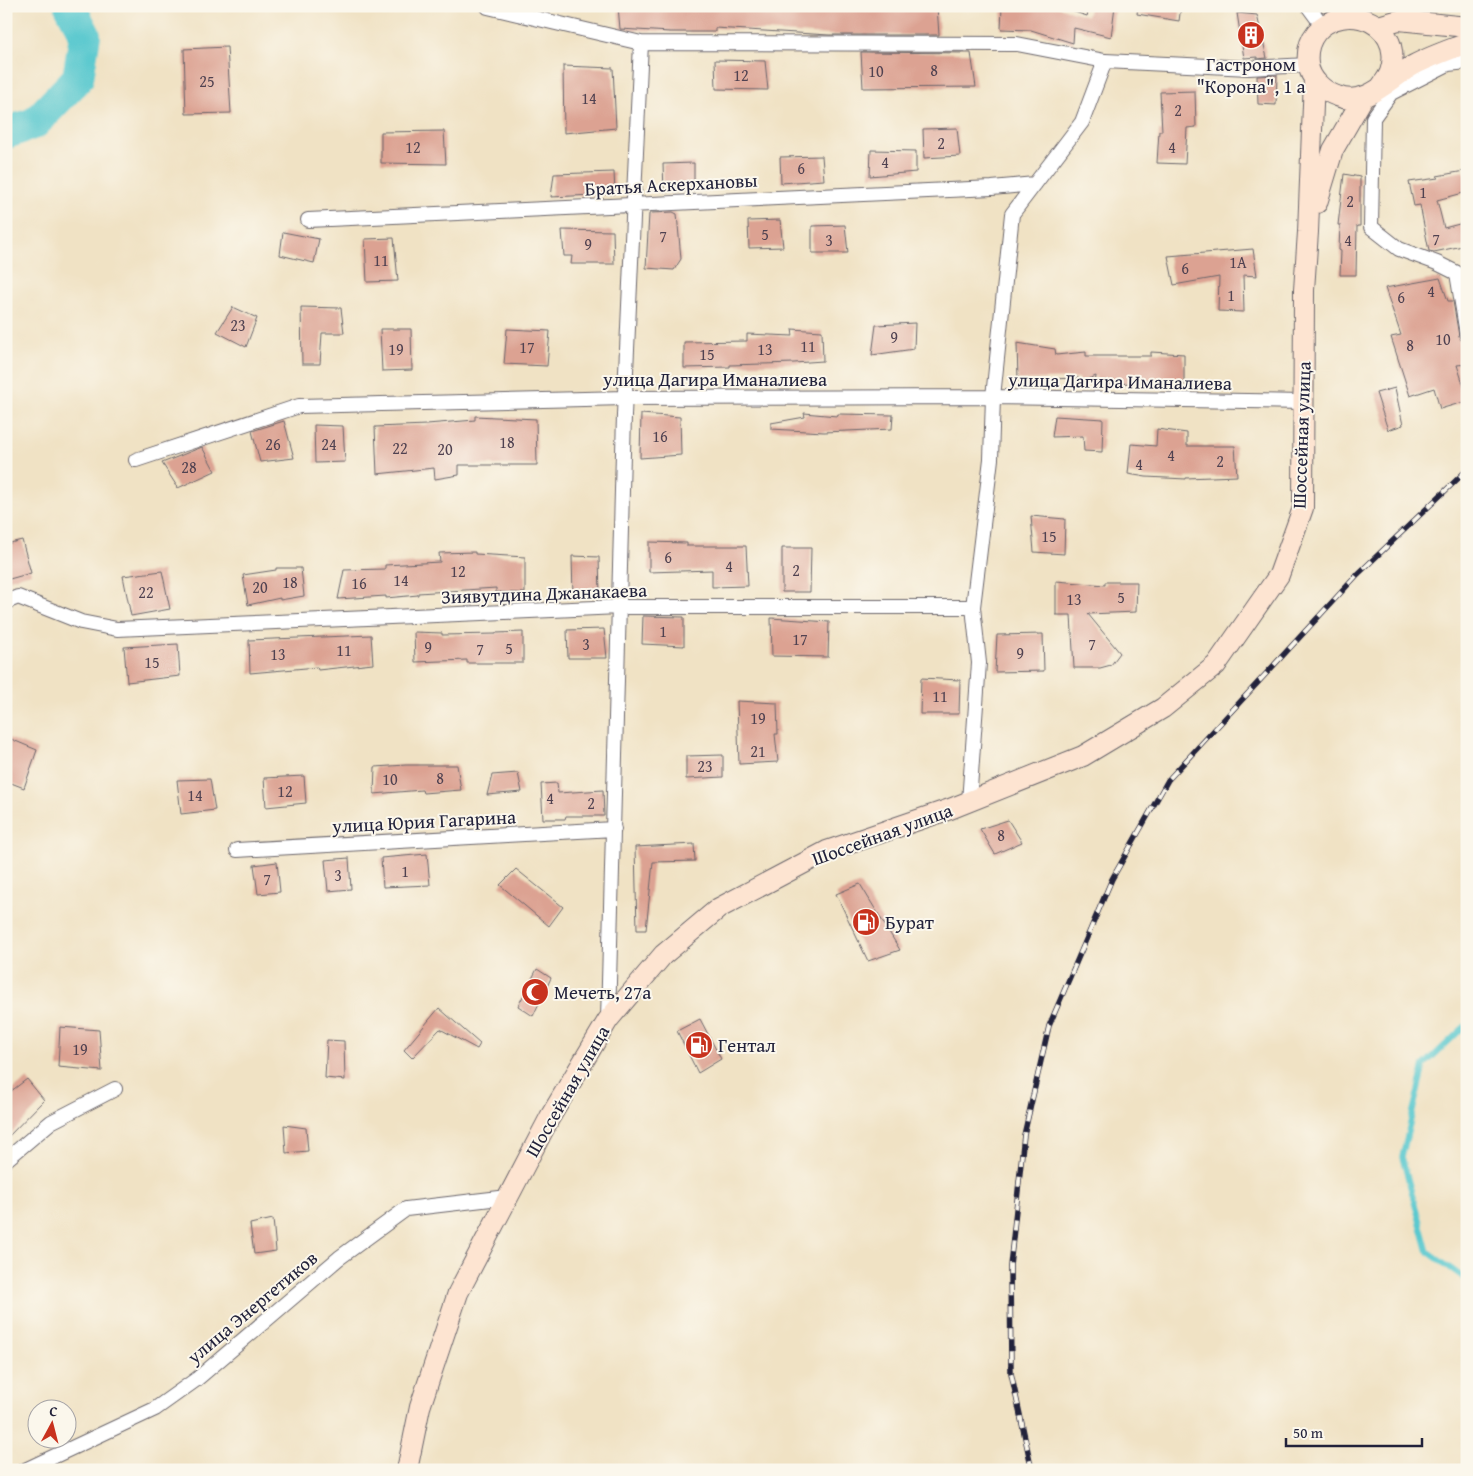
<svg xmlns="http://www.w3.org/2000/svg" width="1473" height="1476" font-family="'Gentium Book Plus',serif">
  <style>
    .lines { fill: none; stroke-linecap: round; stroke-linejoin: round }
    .stream { stroke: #5bc9cf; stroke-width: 5.5 }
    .river { stroke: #5bc9cf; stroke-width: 32 }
    .building { fill: #dca292 }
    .street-casing { stroke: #6a656b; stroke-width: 16 }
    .secondary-casing { stroke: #6a656b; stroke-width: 22 }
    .street { stroke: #fff; stroke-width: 14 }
    .secondary { stroke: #fde4d1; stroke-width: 20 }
    .rail-casing { stroke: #22223b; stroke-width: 5.5 }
    .rail { stroke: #fbf7ec; stroke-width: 4; stroke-dasharray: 11; stroke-linecap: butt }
    .labels { text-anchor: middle; stroke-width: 4; stroke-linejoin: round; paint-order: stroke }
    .number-label { font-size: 16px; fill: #504251 }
    .poi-label { font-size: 19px; fill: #22223b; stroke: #fbf7ec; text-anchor: start }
    .street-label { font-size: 19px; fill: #22223b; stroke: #fbf7ec }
  </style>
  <rect width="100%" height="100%" fill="#fbf7ec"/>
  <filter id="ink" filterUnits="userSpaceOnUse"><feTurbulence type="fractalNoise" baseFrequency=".02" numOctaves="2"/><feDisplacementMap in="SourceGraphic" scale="10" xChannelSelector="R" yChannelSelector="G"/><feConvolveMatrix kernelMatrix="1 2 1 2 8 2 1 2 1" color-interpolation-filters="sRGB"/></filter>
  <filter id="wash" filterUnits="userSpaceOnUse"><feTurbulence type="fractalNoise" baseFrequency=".0096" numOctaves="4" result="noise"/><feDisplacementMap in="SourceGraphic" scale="20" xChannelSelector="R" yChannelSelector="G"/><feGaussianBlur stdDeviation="1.12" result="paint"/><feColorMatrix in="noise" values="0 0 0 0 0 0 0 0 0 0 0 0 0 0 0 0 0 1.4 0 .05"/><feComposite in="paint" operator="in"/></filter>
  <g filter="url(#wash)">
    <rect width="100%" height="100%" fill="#f0e2c4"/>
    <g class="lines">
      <path class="stream" d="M 1467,1024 L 1424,1065 L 1402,1157 L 1428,1252 L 1467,1280"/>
      <path class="river" d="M 6,133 L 35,123 L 78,78 L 85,35 L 70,6"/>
    </g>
    <g id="blocks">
      <path class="building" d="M 618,6 L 937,6 L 939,35 L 829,35 L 715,28 L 715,32 L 670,32 L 620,29 Z
        M 1002,6 L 1056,6 L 1087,16 L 1090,6 L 1115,6 L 1111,37 L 1074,28 L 1073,43 L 1031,30 L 1001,29 Z
        M 1138,6 L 1181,6 L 1179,21 L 1137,14 Z
        M 1237,13 L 1257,15 L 1267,58 L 1257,59 L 1257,57 L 1244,58 Z
        M 227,47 L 231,113 L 186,114 L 184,49 Z
        M 861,52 L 971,53 L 976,87 L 863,88 Z
        M 715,60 L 765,61 L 768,90 L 716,89 Z
        M 563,66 L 613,68 L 616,128 L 564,133 Z
        M 1277,75 L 1276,105 L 1258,104 L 1257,76 Z
        M 1195,91 L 1196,127 L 1187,128 L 1185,164 L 1157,163 L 1159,131 L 1162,131 L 1160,92 Z
        M 957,128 L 960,156 L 924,158 L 923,129 Z
        M 444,131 L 446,164 L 381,163 L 381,132 Z
        M 871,150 L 916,151 L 916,172 L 870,176 Z
        M 822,156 L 824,180 L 781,183 L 780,157 Z
        M 694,163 L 694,191 L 664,192 L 663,164 Z
        M 1464,171 L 1467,180 L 1467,192 L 1437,200 L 1444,228 L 1467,222 L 1467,245 L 1434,252 L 1429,251 L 1420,205 L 1414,206 L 1409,182 L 1438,178 L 1437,176 Z
        M 614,172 L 615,194 L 551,197 L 554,174 Z
        M 1344,174 L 1360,177 L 1360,226 L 1357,226 L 1356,275 L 1340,275 L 1341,251 L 1339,250 L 1340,225 L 1338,225 Z
        M 673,212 L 677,214 L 681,259 L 674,270 L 646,268 L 649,214 L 652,213 Z
        M 780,220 L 783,247 L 749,248 L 748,221 Z
        M 845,225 L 848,253 L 812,253 L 812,226 Z
        M 562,230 L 613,231 L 614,264 L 571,264 L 572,256 L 564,256 Z
        M 283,232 L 319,239 L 314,263 L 280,255 Z
        M 394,238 L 398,281 L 367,282 L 365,239 Z
        M 1253,249 L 1257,276 L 1243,275 L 1244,312 L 1218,311 L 1219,277 L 1174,285 L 1168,256 Z
        M 1440,278 L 1448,301 L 1453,301 L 1459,336 L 1461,340 L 1467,343 L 1467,364 L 1457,365 L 1467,396 L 1467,401 L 1440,409 L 1434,388 L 1410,396 L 1391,337 L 1401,335 L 1385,288 Z
        M 233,307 L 257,318 L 246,347 L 217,332 Z
        M 301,307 L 341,308 L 344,333 L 322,333 L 320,364 L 302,364 Z
        M 915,323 L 914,349 L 872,355 L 876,325 Z
        M 380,329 L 411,329 L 412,370 L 382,371 Z
        M 507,329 L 550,331 L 547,366 L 504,364 Z
        M 792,329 L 822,331 L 823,361 L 794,363 L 730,365 L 730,367 L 684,368 L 684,342 L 747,341 L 747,334 L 793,336 Z
        M 1017,343 L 1055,349 L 1056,355 L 1086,352 L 1086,356 L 1151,356 L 1151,352 L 1184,354 L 1184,385 L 1150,386 L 1150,382 L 1095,385 L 1096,376 L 1079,383 L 1079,378 L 1018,380 Z
        M 1395,388 L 1403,425 L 1388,430 L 1376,393 Z
        M 804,413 L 837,416 L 838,414 L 893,415 L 892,429 L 824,432 L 771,429 L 771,423 L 805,417 Z
        M 641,414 L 680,417 L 681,455 L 640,458 Z
        M 475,416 L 536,419 L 537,465 L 459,465 L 459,475 L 435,479 L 434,468 L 377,474 L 375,427 L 427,425 L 427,424 L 475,420 Z
        M 1055,416 L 1103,419 L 1102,452 L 1084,451 L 1083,436 L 1052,437 Z
        M 284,421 L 294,458 L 260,462 L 252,431 Z
        M 314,425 L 343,426 L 345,462 L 315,463 Z
        M 1157,429 L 1187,433 L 1187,446 L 1235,446 L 1237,476 L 1186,478 L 1186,479 L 1146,477 L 1128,474 L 1131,444 L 1156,446 Z
        M 202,447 L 215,471 L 178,488 L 162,463 Z
        M 1031,516 L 1065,519 L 1064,554 L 1034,552 Z
        M 22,540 L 31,573 L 6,580 L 6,544 Z
        M 649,542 L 687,543 L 687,546 L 746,546 L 748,586 L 712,587 L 712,570 L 649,572 Z
        M 782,548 L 811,548 L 810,592 L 782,592 Z
        M 475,552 L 475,554 L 525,557 L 525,593 L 496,592 L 496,588 L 418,593 L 418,595 L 386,598 L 386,596 L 338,599 L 344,570 L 385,569 L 385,565 L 440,562 L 439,553 Z
        M 572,556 L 599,557 L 600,595 L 573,596 Z
        M 276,568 L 301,568 L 304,596 L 280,600 L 280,598 L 248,605 L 243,575 L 276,570 Z
        M 162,571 L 170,609 L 131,616 L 123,576 Z
        M 1056,581 L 1105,585 L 1105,582 L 1137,582 L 1136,612 L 1088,614 L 1120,653 L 1111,665 L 1100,668 L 1074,668 L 1071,615 L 1056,615 Z
        M 643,616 L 684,617 L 684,646 L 642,644 Z
        M 771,618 L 829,622 L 828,657 L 772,656 Z
        M 604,629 L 607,658 L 568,658 L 567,630 Z
        M 414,632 L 442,633 L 442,635 L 496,634 L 496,633 L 523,632 L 523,663 L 467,663 L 467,660 L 415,662 Z
        M 1043,634 L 1044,671 L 995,672 L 997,635 Z
        M 371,635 L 373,664 L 318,670 L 317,667 L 250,673 L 249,640 Z
        M 178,644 L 180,676 L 127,682 L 124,647 Z
        M 921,678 L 960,680 L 959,714 L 920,714 Z
        M 737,701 L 777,703 L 778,734 L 775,734 L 778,762 L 739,764 Z
        M 6,737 L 37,750 L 24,788 L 6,781 Z
        M 723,755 L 723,777 L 686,779 L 686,756 Z
        M 406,765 L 457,765 L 461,790 L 423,793 L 422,790 L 374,794 L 375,767 Z
        M 518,773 L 522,792 L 487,795 L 492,775 Z
        M 304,776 L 306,803 L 266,807 L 264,778 Z
        M 210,779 L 215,810 L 181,814 L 177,780 Z
        M 557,783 L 558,793 L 603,790 L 604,816 L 566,816 L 565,819 L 543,819 L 541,784 Z
        M 1008,820 L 1022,842 L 995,854 L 980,829 Z
        M 694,844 L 695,861 L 653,862 L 646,930 L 637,930 L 635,847 Z
        M 427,854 L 430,885 L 383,887 L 381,858 Z
        M 349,858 L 351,889 L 328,891 L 325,860 Z
        M 277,862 L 280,892 L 258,894 L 254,865 Z
        M 516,869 L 563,907 L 549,926 L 500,885 Z
        M 860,884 L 900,950 L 868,961 L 836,894 Z
        M 537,969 L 551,978 L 533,1016 L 518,1006 Z
        M 439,1008 L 480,1044 L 477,1049 L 440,1029 L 412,1058 L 404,1050 Z
        M 700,1019 L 721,1059 L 698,1073 L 677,1031 Z
        M 60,1027 L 99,1030 L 102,1071 L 58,1067 Z
        M 327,1040 L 344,1041 L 345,1080 L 325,1078 Z
        M 27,1079 L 44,1100 L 6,1139 L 6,1095 Z
        M 284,1125 L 306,1128 L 308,1151 L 286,1153 Z
        M 273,1219 L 276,1251 L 254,1254 L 250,1224 Z"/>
    </g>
  </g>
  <g filter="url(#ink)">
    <use href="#blocks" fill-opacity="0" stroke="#6a656b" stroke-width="1"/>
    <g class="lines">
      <g class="street-casing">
        <path id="street" d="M 1308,6 L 1322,25
          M 488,7 L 641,43 L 1017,44 L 1105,61 L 1249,68 L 1308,65
          M 1467,62 L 1448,64 L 1391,93 L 1373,118 L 1371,227 L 1399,249 L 1437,263 L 1457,273 L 1467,334
          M 308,220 L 992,188 L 1035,184
          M 136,460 L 299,406 L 625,398 L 993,397 L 1303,402
          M 6,602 L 18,597 L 81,622 L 117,629 L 619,607 L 973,607
          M 969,802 L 979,663 L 973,607 L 991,459 L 993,397 L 1012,214 L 1082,122 L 1105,61
          M 237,850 L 614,829
          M 608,1020 L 624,415 L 641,43
          M 6,1160 L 51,1122 L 115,1089
          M 25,1470 L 155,1409 L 197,1379 L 339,1258 L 406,1209 L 508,1197"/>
      </g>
      <g class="secondary-casing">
        <path id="secondary" d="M 1378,26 L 1399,20 L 1467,27
          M 1380,88 C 1383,83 1388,78 1390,72 C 1393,64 1393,54 1391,46 C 1376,0 1302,11 1308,64 C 1310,79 1323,91 1337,96 C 1366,108 1390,78 1414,65 C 1431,56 1449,50 1467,43
          M 1317,203 L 1333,150 L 1363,98
          M 407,1470 L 420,1407 L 458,1293 L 550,1117 L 608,1020 L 663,955 L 719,908 L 827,851 L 950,809 L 1083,756 L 1163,708 L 1216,665 L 1279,575 L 1303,508 L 1304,290 L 1308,232 L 1314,79"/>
      </g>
      <use href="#street" class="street"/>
      <use href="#secondary" class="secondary"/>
      <g class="rail-casing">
        <path id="rail" d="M 1032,1470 L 1011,1373 L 1010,1266 L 1024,1135 L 1049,1026 L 1112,879 L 1168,780 L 1358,574 L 1467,470"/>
      </g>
      <use href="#rail" class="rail"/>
    </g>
  </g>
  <defs>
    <g id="building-disc" transform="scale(1.4375)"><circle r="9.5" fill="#c8321e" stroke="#fbf7ec"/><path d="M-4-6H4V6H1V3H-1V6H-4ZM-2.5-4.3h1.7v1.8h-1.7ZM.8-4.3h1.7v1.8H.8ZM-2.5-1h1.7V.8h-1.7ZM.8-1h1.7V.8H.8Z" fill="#fff"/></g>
    <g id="fuel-disc" transform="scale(1.4375)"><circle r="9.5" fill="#c8321e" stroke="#fbf7ec"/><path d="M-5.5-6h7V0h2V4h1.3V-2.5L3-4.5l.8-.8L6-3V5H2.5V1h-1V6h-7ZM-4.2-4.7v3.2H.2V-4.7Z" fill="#fff"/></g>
    <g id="mosque-disc" transform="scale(1.4375)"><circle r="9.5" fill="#c8321e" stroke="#fbf7ec"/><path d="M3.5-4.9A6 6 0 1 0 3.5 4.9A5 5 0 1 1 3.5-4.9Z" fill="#fff"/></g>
  </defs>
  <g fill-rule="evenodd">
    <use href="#building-disc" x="1251" y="35"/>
    <use href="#fuel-disc" x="866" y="922"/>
    <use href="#mosque-disc" x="535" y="992"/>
    <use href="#fuel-disc" x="699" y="1045"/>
  </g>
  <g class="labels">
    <g class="number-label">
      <text x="934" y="76">8</text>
      <text x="876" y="77">10</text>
      <text x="741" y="81">12</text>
      <text x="207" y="87">25</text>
      <text x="589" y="104">14</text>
      <text x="1178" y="116">2</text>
      <text x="941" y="149">2</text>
      <text x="413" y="153">12</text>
      <text x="1172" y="153">4</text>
      <text x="885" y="168">4</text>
      <text x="801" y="174">6</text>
      <text x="1423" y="198">1</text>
      <text x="1350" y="207">2</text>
      <text x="765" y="240">5</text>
      <text x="663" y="242">7</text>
      <text x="1436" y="245">7</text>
      <text x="829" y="246">3</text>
      <text x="1348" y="246">4</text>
      <text x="588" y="250">9</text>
      <text x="381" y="266">11</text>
      <text x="1238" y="268">1А</text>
      <text x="1185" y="274">6</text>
      <text x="1431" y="297">4</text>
      <text x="1231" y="301">1</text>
      <text x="1401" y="303">6</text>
      <text x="238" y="331">23</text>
      <text x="894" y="343">9</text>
      <text x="1443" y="345">10</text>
      <text x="1410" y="351">8</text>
      <text x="808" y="352">11</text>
      <text x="527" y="353">17</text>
      <text x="396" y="355">19</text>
      <text x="765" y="355">13</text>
      <text x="707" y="360">15</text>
      <text x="660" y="442">16</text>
      <text x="507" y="448">18</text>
      <text x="273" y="450">26</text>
      <text x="329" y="450">24</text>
      <text x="400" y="454">22</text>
      <text x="445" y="455">20</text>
      <text x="1171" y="461">4</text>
      <text x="1220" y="467">2</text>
      <text x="1139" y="470">4</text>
      <text x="189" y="473">28</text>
      <text x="1049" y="542">15</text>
      <text x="668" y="563">6</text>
      <text x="729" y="572">4</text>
      <text x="796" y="576">2</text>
      <text x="458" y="577">12</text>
      <text x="401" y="586">14</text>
      <text x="290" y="588">18</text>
      <text x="359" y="589">16</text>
      <text x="260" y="593">20</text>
      <text x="146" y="598">22</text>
      <text x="1121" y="603">5</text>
      <text x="1074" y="605">13</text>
      <text x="663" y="637">1</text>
      <text x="800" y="645">17</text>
      <text x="586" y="650">3</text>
      <text x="1092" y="650">7</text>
      <text x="428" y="653">9</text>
      <text x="509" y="654">5</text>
      <text x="480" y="655">7</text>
      <text x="344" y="656">11</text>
      <text x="1020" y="659">9</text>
      <text x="278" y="660">13</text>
      <text x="152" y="668">15</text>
      <text x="940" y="702">11</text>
      <text x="758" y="724">19</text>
      <text x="758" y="757">21</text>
      <text x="705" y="772">23</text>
      <text x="440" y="784">8</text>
      <text x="390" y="785">10</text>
      <text x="285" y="797">12</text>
      <text x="195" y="801">14</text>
      <text x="550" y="804">4</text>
      <text x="591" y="809">2</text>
      <text x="1001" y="841">8</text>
      <text x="405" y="877">1</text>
      <text x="338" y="881">3</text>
      <text x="267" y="885">7</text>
      <text x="80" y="1055">19</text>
    </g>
    <g class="poi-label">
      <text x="1251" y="71" text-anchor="middle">Гастроном<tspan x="1251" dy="22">"Корона", 1 а</tspan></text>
      <text x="885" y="929">Бурат</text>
      <text x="554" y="999">Мечеть, 27а</text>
      <text x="718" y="1052">Гентал</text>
    </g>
    <g class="street-label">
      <text transform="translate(671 184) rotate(-3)" y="7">Братья Аскерхановы</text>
      <text x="715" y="386">улица Дагира Иманалиева</text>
      <text transform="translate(1120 381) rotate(1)" y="7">улица Дагира Иманалиева</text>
      <text transform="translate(1301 435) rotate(-88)" y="7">Шоссейная улица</text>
      <text transform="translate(544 593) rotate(-2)" y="7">Зиявутдина Джанакаева</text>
      <text transform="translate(424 821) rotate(-3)" y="7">улица Юрия Гагарина</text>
      <text transform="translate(882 834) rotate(-20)" y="7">Шоссейная улица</text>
      <text transform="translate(567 1091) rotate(-60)" y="7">Шоссейная улица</text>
      <text transform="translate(252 1307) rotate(-40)" y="7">улица Энергетиков</text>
    </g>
  </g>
  <rect width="1473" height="1476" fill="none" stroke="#fbf7ec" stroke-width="25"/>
  <g transform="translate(52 1424) rotate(7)"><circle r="24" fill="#fbf7ec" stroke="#a4a2a5"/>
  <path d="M0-4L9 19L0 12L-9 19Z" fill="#c8321e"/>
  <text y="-8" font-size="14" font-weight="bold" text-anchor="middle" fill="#22223b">С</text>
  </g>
  <path d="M1286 1438v8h136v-8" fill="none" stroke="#22223b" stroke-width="2.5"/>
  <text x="1293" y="1438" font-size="15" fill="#22223b" stroke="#fbf7ec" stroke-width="4" paint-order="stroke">50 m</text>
</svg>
